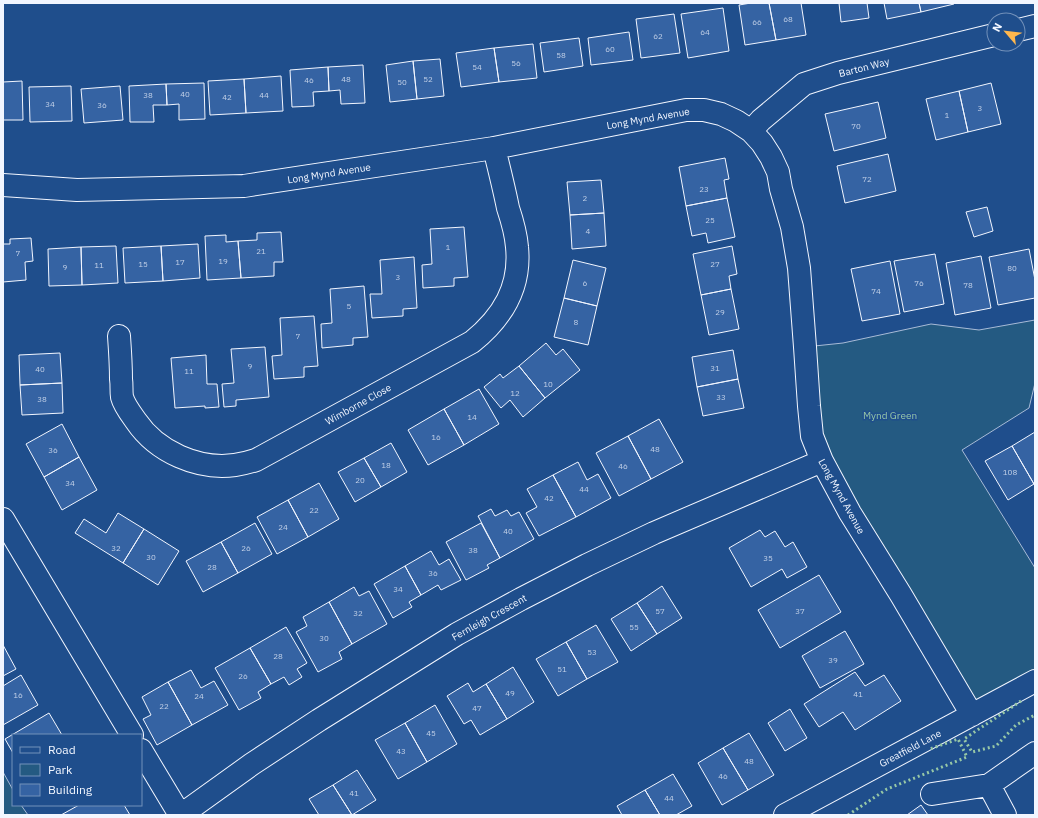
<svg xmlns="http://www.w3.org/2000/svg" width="1038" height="818" font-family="'IBM Plex Sans',sans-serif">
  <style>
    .green { fill: #245a82; stroke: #a8bbd7 }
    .building { fill: #3563a3; stroke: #f2f6ff }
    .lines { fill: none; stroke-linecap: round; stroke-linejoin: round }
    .minor-casing { stroke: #f2f6ff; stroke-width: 24 }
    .minor { stroke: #1f4e8c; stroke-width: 22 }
    .hedge { stroke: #97c8a6; stroke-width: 3; stroke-dasharray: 2 3; stroke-linecap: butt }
    .labels { text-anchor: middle; stroke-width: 3; stroke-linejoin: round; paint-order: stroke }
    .number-label { font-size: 8px; fill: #c3d1e8 }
    .street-label { font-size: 10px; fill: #f2f6ff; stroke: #1f4e8c }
    .park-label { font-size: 10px; fill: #97c8a6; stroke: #1f4e8c }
  </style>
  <rect width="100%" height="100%" fill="#1f4e8c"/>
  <path class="green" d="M 1035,320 L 1035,383 L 1029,408 L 962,450 L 1035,568 L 1035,681 L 972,715 L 822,461 L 805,347 L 843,343 L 931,324 L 979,330 Z
    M 3,772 L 13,790 L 13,805 L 21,805 L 28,815 L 3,815 Z"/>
  <path class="building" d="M 751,3 L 769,3 L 776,40 L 745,45 L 739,5 Z
    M 769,3 L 801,3 L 806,35 L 776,40 Z
    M 839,3 L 867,3 L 869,18 L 841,22 Z
    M 884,3 L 919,3 L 921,12 L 887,19 Z
    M 919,3 L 954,3 L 954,4 L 921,12 Z
    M 723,8 L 729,51 L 688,58 L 681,14 Z
    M 674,14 L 680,53 L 641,58 L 636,19 Z
    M 629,32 L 633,60 L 591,65 L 588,38 Z
    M 579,38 L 583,66 L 544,72 L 540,43 Z
    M 533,44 L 537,78 L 499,82 L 494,48 Z
    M 494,48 L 499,82 L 461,87 L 456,53 Z
    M 440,59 L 444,96 L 417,99 L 413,61 Z
    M 413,61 L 417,99 L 390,102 L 386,65 Z
    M 363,65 L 365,103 L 341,104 L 340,90 L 329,91 L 328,67 Z
    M 328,67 L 329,91 L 313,92 L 314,106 L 292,107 L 290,70 Z
    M 281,76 L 283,111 L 246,113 L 244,79 Z
    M 244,79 L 246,113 L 210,115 L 208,81 Z
    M 22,81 L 23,120 L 3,120 L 3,82 Z
    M 204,83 L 205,119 L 179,120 L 179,104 L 167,105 L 166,84 Z
    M 991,83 L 1001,124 L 968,132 L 959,91 Z
    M 166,84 L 167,105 L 153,105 L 154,122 L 130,122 L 129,86 Z
    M 71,86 L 72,121 L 30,122 L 29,87 Z
    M 120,86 L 123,120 L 84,123 L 81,89 Z
    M 959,91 L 968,132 L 936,140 L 926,99 Z
    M 878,102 L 886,138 L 834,151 L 825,114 Z
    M 888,154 L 896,191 L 845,203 L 837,166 Z
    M 725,158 L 729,179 L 724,180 L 727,198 L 686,206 L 679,167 Z
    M 601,180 L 604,213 L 570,215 L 567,182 Z
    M 727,198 L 735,237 L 708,243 L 706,233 L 692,236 L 686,206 Z
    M 987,207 L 993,231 L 974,237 L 966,212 Z
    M 604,213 L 606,246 L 572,249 L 570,215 Z
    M 464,227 L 468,277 L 454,278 L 454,286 L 423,288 L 422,265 L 432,264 L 430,229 Z
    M 281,232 L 283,262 L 274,262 L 274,276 L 241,278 L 238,241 L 257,240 L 257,233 Z
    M 226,235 L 226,242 L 238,241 L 241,278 L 207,280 L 205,236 Z
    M 31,238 L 33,261 L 25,262 L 26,280 L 3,282 L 3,244 L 10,244 L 10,239 Z
    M 198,244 L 200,278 L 163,281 L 161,246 Z
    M 116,246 L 118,283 L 82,285 L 81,247 Z
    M 161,246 L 163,281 L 125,283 L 123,248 Z
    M 732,246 L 737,274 L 729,276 L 731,289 L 701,295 L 693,254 Z
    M 81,247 L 82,285 L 49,286 L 48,249 Z
    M 1029,249 L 1035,280 L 1035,298 L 998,305 L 989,257 Z
    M 935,254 L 944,304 L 904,312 L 894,261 Z
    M 981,256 L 991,308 L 955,315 L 946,263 Z
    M 414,257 L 417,308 L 403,309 L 403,316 L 372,318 L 370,294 L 382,294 L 380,260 Z
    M 573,260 L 606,268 L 597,306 L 564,298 Z
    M 890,261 L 900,314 L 862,321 L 851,269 Z
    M 364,286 L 368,337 L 353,338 L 353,345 L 322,348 L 321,324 L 332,323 L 330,289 Z
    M 731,289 L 739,329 L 709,335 L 701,295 Z
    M 564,298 L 597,306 L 588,345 L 554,337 Z
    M 314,316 L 318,366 L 304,367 L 304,377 L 274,379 L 272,356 L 282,355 L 280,318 Z
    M 546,343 L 556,355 L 563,349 L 580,370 L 545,398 L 519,366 Z
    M 265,347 L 269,397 L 236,400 L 236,406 L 224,407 L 222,384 L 234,383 L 231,349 Z
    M 733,350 L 738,379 L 697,387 L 692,357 Z
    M 60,353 L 62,383 L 20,385 L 19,355 Z
    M 206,355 L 207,384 L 217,384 L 219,407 L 205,408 L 205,406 L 175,408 L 171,358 Z
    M 519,366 L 545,398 L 523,417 L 510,400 L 501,408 L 484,387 L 500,374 L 503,378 Z
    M 738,379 L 744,408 L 703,416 L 697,387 Z
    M 62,383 L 63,413 L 22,415 L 20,385 Z
    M 479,389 L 499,424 L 464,445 L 444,409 Z
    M 444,409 L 464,445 L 428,465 L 408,430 Z
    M 659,419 L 683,462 L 651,479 L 628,436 Z
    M 62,424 L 79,457 L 44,477 L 26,444 Z
    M 1035,432 L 1035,484 L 1034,484 L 1012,446 Z
    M 628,436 L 651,479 L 619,496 L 596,453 Z
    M 391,443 L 407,472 L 381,487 L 364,458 Z
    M 1012,446 L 1034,484 L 1008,500 L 985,461 Z
    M 79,457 L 97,490 L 62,510 L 44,477 Z
    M 364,458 L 381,487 L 355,502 L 338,472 Z
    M 578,462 L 587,480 L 598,474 L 611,498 L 576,517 L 553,475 Z
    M 553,475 L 576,517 L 539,536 L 526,513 L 537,507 L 527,489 Z
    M 319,483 L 339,519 L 308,537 L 288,500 Z
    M 288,500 L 308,537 L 277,554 L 257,517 Z
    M 491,509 L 495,516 L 507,510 L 511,516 L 519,512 L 534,539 L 500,558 L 478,516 Z
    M 118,513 L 144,529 L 123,563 L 75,533 L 84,519 L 106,533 Z
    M 255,523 L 272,554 L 238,573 L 221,542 Z
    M 481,523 L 500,558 L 487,565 L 489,568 L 466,580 L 446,542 Z
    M 144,529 L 179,551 L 158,585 L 123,563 Z
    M 760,530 L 765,537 L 775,531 L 785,547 L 793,542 L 807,567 L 787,578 L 782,569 L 751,587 L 729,548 Z
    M 221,542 L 238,573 L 203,592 L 186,561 Z
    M 431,551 L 439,565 L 449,559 L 461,580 L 441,590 L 438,585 L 421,595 L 405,566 Z
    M 405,566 L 421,595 L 409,602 L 412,607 L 393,618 L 374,584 Z
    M 819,575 L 841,612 L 780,648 L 758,610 Z
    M 662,586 L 682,618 L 657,634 L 637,603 Z
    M 354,587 L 359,596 L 369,591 L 387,624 L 352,644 L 329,602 Z
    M 329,602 L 352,644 L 339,652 L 342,659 L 318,672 L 296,632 L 307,626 L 303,617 Z
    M 637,603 L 657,634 L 631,651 L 611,619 Z
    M 596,625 L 618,662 L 587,679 L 566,642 Z
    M 286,627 L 307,663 L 297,669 L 302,677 L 289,685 L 284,677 L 271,684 L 250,648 Z
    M 845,631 L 864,664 L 820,688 L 802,656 Z
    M 566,642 L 587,679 L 558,696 L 536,659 Z
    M 3,645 L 16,669 L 3,676 Z
    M 250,648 L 271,684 L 258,692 L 261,698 L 239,710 L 215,668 Z
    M 513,667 L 534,702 L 507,719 L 486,684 Z
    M 191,670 L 201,688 L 214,681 L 228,705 L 192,725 L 168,682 Z
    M 855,672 L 865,686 L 884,675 L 901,701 L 855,730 L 843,712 L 819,727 L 804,704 Z
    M 21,675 L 38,705 L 3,725 L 3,686 Z
    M 168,682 L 192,725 L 157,745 L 143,719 L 151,715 L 142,697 Z
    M 468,683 L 473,692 L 486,684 L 507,719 L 480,735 L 471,720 L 464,724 L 447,696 Z
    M 435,705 L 457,744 L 427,762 L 405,723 Z
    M 790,709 L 807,738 L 785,751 L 768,723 Z
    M 49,713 L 62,735 L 13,735 L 13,753 L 5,739 Z
    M 405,723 L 427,762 L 398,779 L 375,740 Z
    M 749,733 L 774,775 L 748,790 L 723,748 Z
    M 723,748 L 748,790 L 722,805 L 698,763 Z
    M 357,770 L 376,800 L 352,815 L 333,785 Z
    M 673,774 L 692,806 L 676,815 L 660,815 L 645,790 Z
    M 333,785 L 352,815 L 319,815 L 309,799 Z
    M 645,790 L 660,815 L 622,815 L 617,806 Z
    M 79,805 L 124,805 L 130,815 L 61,815 Z
    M 921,805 L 928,815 L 907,815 Z"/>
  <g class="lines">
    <g class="minor-casing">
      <path id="minor" d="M 1018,30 L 1035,26
        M 751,131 L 761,120 L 804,84 L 838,73 L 994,35
        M 3,185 L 77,190 L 244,186 L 494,148 L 686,110 L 704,110 L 721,114 L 736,121 L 751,131 L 762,143 L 771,157 L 778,172 L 781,189 L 792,227 L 799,268 L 805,347 L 809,406 L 812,436 L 822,461 L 850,513 L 901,595 L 972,715
        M 119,336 C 120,350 121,364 121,379 C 122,385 121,391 122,397 C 124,405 131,414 136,421 C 157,452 198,470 235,465 C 242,464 250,462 256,460 L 472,342 C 503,317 521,287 517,247 C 516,234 512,220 508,208 C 504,188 499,168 494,148
        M 3,519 L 132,735
        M 141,750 L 180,815
        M 989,785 L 1005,815
        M 932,794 L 989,785 L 1035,753
        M 181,815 L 252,764 L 319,720 L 457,634 L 521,599 L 587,565 L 654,533 L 822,461
        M 785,815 L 1035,681"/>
    </g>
    <use href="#minor" class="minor"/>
    <path class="hedge" d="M 1021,701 L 964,739 L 972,752 L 996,746 L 1016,725 L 1035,715
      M 848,815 L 887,789 L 967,757 L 958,739 L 930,749"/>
  </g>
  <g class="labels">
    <g class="number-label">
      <text x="788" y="22">68</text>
      <text x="757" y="25">66</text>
      <text x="705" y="35">64</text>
      <text x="658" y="39">62</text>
      <text x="610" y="52">60</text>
      <text x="561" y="58">58</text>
      <text x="516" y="66">56</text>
      <text x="477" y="70">54</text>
      <text x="346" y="82">48</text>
      <text x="428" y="82">52</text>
      <text x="309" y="83">46</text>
      <text x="402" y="85">50</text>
      <text x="185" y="97">40</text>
      <text x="148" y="98">38</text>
      <text x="264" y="98">44</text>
      <text x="227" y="100">42</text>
      <text x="50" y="107">34</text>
      <text x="102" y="108">36</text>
      <text x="980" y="111">3</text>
      <text x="947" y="118">1</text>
      <text x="856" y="129">70</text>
      <text x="867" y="182">72</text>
      <text x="704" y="192">23</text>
      <text x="585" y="201">2</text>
      <text x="710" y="223">25</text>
      <text x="588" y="234">4</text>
      <text x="448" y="250">1</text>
      <text x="261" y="254">21</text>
      <text x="18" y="256">7</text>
      <text x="223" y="264">19</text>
      <text x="180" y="265">17</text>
      <text x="143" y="267">15</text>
      <text x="715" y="267">27</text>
      <text x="99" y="268">11</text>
      <text x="65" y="270">9</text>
      <text x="1012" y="271">80</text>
      <text x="398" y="280">3</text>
      <text x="585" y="286">6</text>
      <text x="919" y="286">76</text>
      <text x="968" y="288">78</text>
      <text x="876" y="294">74</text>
      <text x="349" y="309">5</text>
      <text x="720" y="315">29</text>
      <text x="576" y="325">8</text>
      <text x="298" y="339">7</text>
      <text x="250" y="369">9</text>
      <text x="715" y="371">31</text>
      <text x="40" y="372">40</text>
      <text x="189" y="374">11</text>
      <text x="548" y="387">10</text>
      <text x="515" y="396">12</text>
      <text x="721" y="400">33</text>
      <text x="42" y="402">38</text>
      <text x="472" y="420">14</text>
      <text x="436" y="440">16</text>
      <text x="655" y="452">48</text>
      <text x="53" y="453">36</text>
      <text x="386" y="468">18</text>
      <text x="623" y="469">46</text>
      <text x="1010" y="475">108</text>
      <text x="360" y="483">20</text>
      <text x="70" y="486">34</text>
      <text x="584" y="492">44</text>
      <text x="549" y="501">42</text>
      <text x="314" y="513">22</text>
      <text x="283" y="530">24</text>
      <text x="508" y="534">40</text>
      <text x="116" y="551">32</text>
      <text x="246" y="551">26</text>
      <text x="473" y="553">38</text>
      <text x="151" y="560">30</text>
      <text x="768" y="561">35</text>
      <text x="212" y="570">28</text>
      <text x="433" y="576">36</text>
      <text x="398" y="592">34</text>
      <text x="660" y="614">57</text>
      <text x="800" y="614">37</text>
      <text x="358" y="616">32</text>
      <text x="634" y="630">55</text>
      <text x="324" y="641">30</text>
      <text x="592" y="655">53</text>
      <text x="278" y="659">28</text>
      <text x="833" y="663">39</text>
      <text x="562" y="672">51</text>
      <text x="243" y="679">26</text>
      <text x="510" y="696">49</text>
      <text x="858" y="697">41</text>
      <text x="18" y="698">16</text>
      <text x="199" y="699">24</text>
      <text x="164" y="709">22</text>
      <text x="477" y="711">47</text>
      <text x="431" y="736">45</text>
      <text x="401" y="754">43</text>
      <text x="749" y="764">48</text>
      <text x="723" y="779">46</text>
      <text x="354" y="796">41</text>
      <text x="669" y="801">44</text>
    </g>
    <g class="street-label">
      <text transform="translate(864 67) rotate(-14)" y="4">Barton Way</text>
      <text transform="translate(648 118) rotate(-10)" y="4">Long Mynd Avenue</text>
      <text transform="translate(329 173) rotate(-9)" y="4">Long Mynd Avenue</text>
      <text transform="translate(358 404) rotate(-29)" y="4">Wimborne Close</text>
      <text transform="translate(842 496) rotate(61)" y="4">Long Mynd Avenue</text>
      <text transform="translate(489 617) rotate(-29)" y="4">Fernleigh Crescent</text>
      <text transform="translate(910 748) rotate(-28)" y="4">Greatfield Lane</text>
    </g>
    <g class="park-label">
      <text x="890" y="419">Mynd Green</text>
    </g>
  </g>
  <rect width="1038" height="818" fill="none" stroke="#f2f6ff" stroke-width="8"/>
  <rect x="12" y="734" width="130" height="72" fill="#1f4e8c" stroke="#7391ba"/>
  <rect x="20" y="747" width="20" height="6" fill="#1f4e8c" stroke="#7391ba"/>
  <text x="48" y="754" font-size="12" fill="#f2f6ff">Road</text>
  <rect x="20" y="764" width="20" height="12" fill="#245a82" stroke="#7391ba"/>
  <text x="48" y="774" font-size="12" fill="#f2f6ff">Park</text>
  <rect x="20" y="784" width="20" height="12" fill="#3563a3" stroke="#7391ba"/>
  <text x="48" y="794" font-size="12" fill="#f2f6ff">Building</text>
  <g transform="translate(1006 32) rotate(298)"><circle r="19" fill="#1f4e8c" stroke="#7391ba"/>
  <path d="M0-3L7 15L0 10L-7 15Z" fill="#ffb74d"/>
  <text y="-6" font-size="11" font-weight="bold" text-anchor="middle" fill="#f2f6ff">N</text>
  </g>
</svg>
